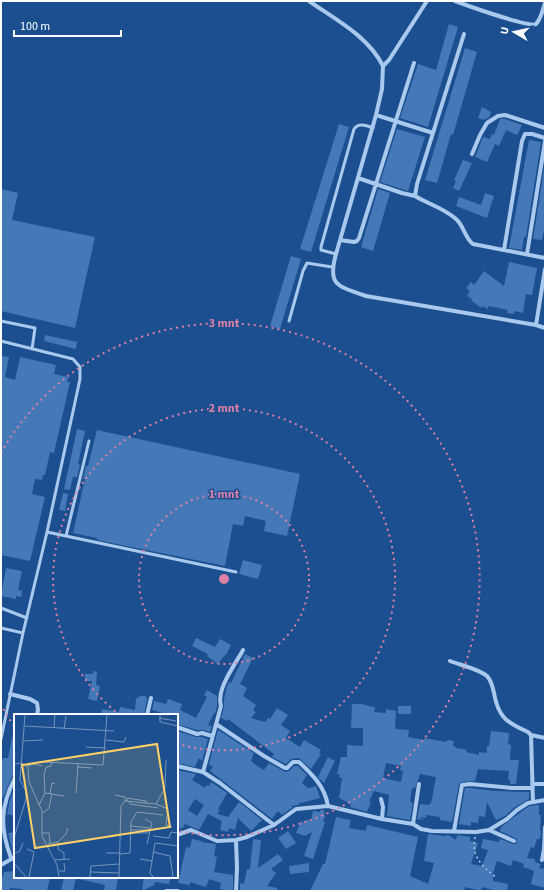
<svg xmlns="http://www.w3.org/2000/svg" width="546" height="892" font-family="'Source Sans 3',sans-serif">
  <style>
    .building { fill: #4478b7; fill-rule: evenodd }
    .lines { fill: none; stroke-linecap: round; stroke-linejoin: round }
    .path { stroke: #a9c9ee; stroke-width: 1.5; stroke-dasharray: 2 3; stroke-linecap: butt }
    .lane { stroke: #a9c9ee; stroke-width: 3 }
    .street { stroke: #a9c9ee; stroke-width: 4 }
    .ring { fill: none; stroke: #dd80a5; stroke-width: 2; stroke-dasharray: 2 4 }
    .inset-road { fill: none; stroke: #7695bc; stroke-width: 1 }
    .view { fill: #ffd166; fill-opacity: 0.15; stroke: #ffd166; stroke-width: 2 }
    .inset-edge { fill: none; stroke: #fff; stroke-width: 2 }
    .centre { fill: #dd80a5; stroke: #1b4f8f; stroke-width: 2 }
    .ring-label { font-size: 12px; text-anchor: middle; font-weight: bold; fill: #dd80a5; stroke: #1b4f8f; stroke-width: 3; stroke-linejoin: round; paint-order: stroke }
  </style>
  <rect width="100%" height="100%" fill="#1b4f8f"/>
  <path class="building" d="M 449,24 L 458,27 L 428,127 L 400,118 L 418,64 L 436,70 Z
    M 465,48 L 477,52 L 453,135 L 451,134 L 437,183 L 425,180 Z
    M 482,107 L 491,112 L 489,118 L 485,119 L 484,120 L 478,118 Z
    M 500,119 L 505,119 L 522,125 L 517,135 L 506,130 L 499,146 L 495,144 L 487,162 L 475,157 L 483,137 L 490,139 L 492,134 L 494,135 Z
    M 339,124 L 349,127 L 311,252 L 300,249 Z
    M 397,129 L 425,137 L 408,191 L 380,182 Z
    M 529,140 L 541,142 L 526,237 L 524,237 L 522,250 L 509,248 Z
    M 463,160 L 472,163 L 459,191 L 453,188 L 456,181 L 454,180 Z
    M 545,163 L 545,224 L 542,240 L 533,239 Z
    M 1,189 L 18,193 L 12,220 L 95,237 L 75,328 L 1,311 L 2,295 L 1,295 Z
    M 378,189 L 390,193 L 373,251 L 361,247 Z
    M 485,193 L 494,196 L 487,218 L 456,206 L 459,197 L 481,205 Z
    M 291,256 L 301,259 L 280,329 L 270,326 Z
    M 509,262 L 537,268 L 532,295 L 526,294 L 523,313 L 514,311 L 514,314 L 507,313 L 508,310 L 489,306 L 487,309 L 483,306 L 481,308 L 471,300 L 472,299 L 467,296 L 470,291 L 466,288 L 471,282 L 474,285 L 484,271 L 504,286 Z
    M 45,335 L 77,342 L 76,349 L 44,341 Z
    M 1,356 L 9,357 L 5,377 L 15,380 L 20,357 L 56,365 L 54,374 L 68,377 L 67,382 L 70,382 L 54,453 L 50,452 L 45,475 L 43,475 L 42,480 L 35,479 L 32,494 L 45,497 L 30,561 L 1,555 Z
    M 77,429 L 85,431 L 78,464 L 80,465 L 77,477 L 73,477 L 70,490 L 64,489 Z
    M 97,430 L 300,474 L 287,536 L 264,531 L 266,521 L 245,516 L 243,526 L 233,524 L 225,566 L 97,540 L 97,538 L 73,533 L 85,479 L 83,479 L 86,466 L 88,466 Z
    M 63,493 L 68,494 L 65,511 L 59,510 Z
    M 243,560 L 262,565 L 258,579 L 239,574 Z
    M 6,568 L 22,571 L 18,590 L 22,591 L 21,597 L 16,596 L 16,599 L 1,596 Z
    M 196,638 L 215,647 L 220,639 L 231,645 L 226,655 L 225,655 L 218,664 L 207,656 L 208,654 L 192,646 Z
    M 245,654 L 253,658 L 240,684 L 247,688 L 243,696 L 256,705 L 253,710 L 256,712 L 251,718 L 265,722 L 268,718 L 270,719 L 277,708 L 288,715 L 281,725 L 290,731 L 286,738 L 300,747 L 304,740 L 321,750 L 319,753 L 321,754 L 311,769 L 299,758 L 291,759 L 286,764 L 272,757 L 274,754 L 228,719 L 227,721 L 221,718 L 224,707 L 224,699 L 227,686 L 229,682 L 231,683 Z
    M 93,671 L 97,672 L 96,685 L 100,686 L 97,701 L 88,699 L 92,681 L 85,681 L 85,674 L 93,674 Z
    M 207,690 L 217,696 L 217,706 L 215,714 L 214,713 L 208,725 L 212,726 L 210,732 L 203,730 L 197,730 L 177,724 L 177,715 L 162,715 L 163,713 L 152,710 L 154,701 L 166,704 L 168,699 L 182,704 L 180,710 L 196,718 L 207,697 L 204,695 Z
    M 140,696 L 146,696 L 147,699 L 144,715 L 101,715 L 102,709 L 119,712 L 120,707 L 135,710 L 136,699 Z
    M 352,704 L 361,704 L 373,707 L 375,707 L 374,712 L 386,713 L 386,709 L 396,711 L 395,729 L 409,730 L 408,737 L 424,740 L 424,738 L 446,742 L 447,740 L 454,741 L 453,746 L 456,747 L 456,748 L 467,750 L 466,752 L 479,755 L 479,752 L 487,753 L 487,746 L 489,746 L 491,731 L 509,733 L 508,744 L 511,745 L 510,760 L 519,760 L 516,784 L 510,784 L 510,780 L 508,780 L 509,771 L 478,769 L 475,781 L 462,782 L 459,784 L 452,822 L 440,820 L 440,817 L 426,815 L 426,818 L 419,817 L 425,820 L 417,819 L 420,804 L 429,805 L 430,803 L 431,804 L 436,777 L 435,777 L 420,774 L 415,788 L 412,788 L 410,801 L 411,801 L 411,803 L 413,803 L 410,820 L 387,816 L 389,795 L 374,791 L 369,801 L 371,802 L 367,812 L 350,807 L 351,804 L 339,798 L 342,778 L 339,777 L 340,775 L 337,774 L 341,757 L 347,757 L 347,745 L 363,746 L 363,728 L 351,728 ZM 386,763 L 401,766 L 400,770 L 403,771 L 401,782 L 383,778 Z
    M 398,706 L 411,706 L 411,714 L 398,714 Z
    M 218,730 L 254,753 L 251,761 L 253,762 L 253,763 L 264,770 L 269,763 L 285,772 L 289,771 L 294,766 L 298,766 L 307,775 L 302,783 L 308,788 L 316,786 L 320,798 L 301,803 L 301,802 L 298,805 L 291,806 L 293,807 L 282,815 L 278,811 L 272,819 L 210,771 L 213,767 L 209,764 Z
    M 177,731 L 196,737 L 202,737 L 208,739 L 202,761 L 199,758 L 195,767 L 177,763 Z
    M 12,737 L 15,737 L 15,775 L 12,777 L 3,798 L 1,798 L 1,763 L 3,758 L 8,758 Z
    M 328,757 L 335,761 L 324,783 L 318,777 Z
    M 177,770 L 196,774 L 192,780 L 205,788 L 207,785 L 209,786 L 211,782 L 227,793 L 218,809 L 220,810 L 217,814 L 228,817 L 239,802 L 262,820 L 251,831 L 238,818 L 235,830 L 229,828 L 228,832 L 220,830 L 222,821 L 208,814 L 199,830 L 185,824 L 182,829 L 177,826 ZM 195,799 L 204,805 L 197,816 L 188,810 Z
    M 15,786 L 15,816 L 7,814 L 10,800 Z
    M 465,788 L 470,788 L 495,791 L 529,792 L 529,799 L 515,807 L 505,816 L 496,820 L 487,802 L 485,817 L 479,816 L 478,823 L 471,822 L 471,826 L 459,824 Z
    M 539,805 L 539,815 L 541,815 L 540,830 L 541,831 L 540,839 L 537,839 L 534,848 L 531,847 L 527,858 L 535,859 L 535,862 L 541,864 L 539,868 L 545,869 L 545,888 L 531,884 L 534,871 L 523,867 L 524,864 L 513,860 L 511,866 L 497,861 L 492,876 L 493,876 L 493,881 L 508,884 L 507,891 L 497,891 L 482,887 L 481,891 L 465,887 L 464,891 L 310,891 L 323,864 L 325,864 L 336,817 L 351,820 L 349,828 L 366,831 L 367,825 L 418,837 L 410,876 L 428,884 L 434,863 L 424,861 L 428,834 L 444,836 L 448,835 L 456,840 L 457,835 L 470,837 L 470,841 L 478,843 L 471,864 L 482,866 L 488,850 L 481,848 L 483,839 L 499,842 L 500,839 L 513,844 L 516,844 L 517,841 L 517,839 L 500,831 L 501,827 L 529,806 Z
    M 320,810 L 324,810 L 325,816 L 323,822 L 325,822 L 313,859 L 304,856 L 312,832 L 305,836 L 296,833 L 301,821 L 305,823 L 306,819 L 311,821 L 313,811 L 320,812 Z
    M 288,831 L 296,843 L 286,849 L 278,838 Z
    M 15,832 L 15,853 L 13,853 L 8,833 Z
    M 192,839 L 201,841 L 201,842 L 216,844 L 214,856 L 217,857 L 214,872 L 233,875 L 233,889 L 231,891 L 220,889 L 221,883 L 209,879 L 206,887 L 190,882 L 190,885 L 178,883 L 186,847 L 190,848 Z
    M 253,839 L 261,840 L 258,868 L 278,854 L 283,860 L 271,869 L 276,873 L 267,886 L 277,888 L 277,891 L 240,891 L 240,883 L 244,884 L 247,869 L 250,869 Z
    M 309,863 L 309,872 L 290,874 L 289,866 Z
    M 15,871 L 15,877 L 50,877 L 47,891 L 21,891 L 22,889 L 10,888 L 9,891 L 1,891 L 1,879 L 2,879 L 4,872 Z
    M 64,877 L 76,877 L 73,891 L 61,891 Z
    M 79,877 L 118,877 L 116,891 L 104,891 L 105,885 L 79,879 Z
    M 144,877 L 171,877 L 169,884 L 155,882 L 154,885 L 142,891 Z"/>
  <g class="lines">
    <path class="path" d="M 475,837 C 471,857 482,866 497,878"/>
    <path class="lane" d="M 336,254 L 321,250 L 321,247 L 354,129 C 359,122 367,126 373,128
      M 1,321 L 35,328 L 32,349
      M 289,321 L 303,271 L 307,263 L 332,267
      M 1,341 L 73,359 L 80,367 L 80,379 L 47,532 L 23,633 L 1,739
      M 47,532 L 236,572
      M 66,536 L 89,441
      M 1,608 L 27,618
      M 1,628 L 23,633"/>
    <path class="street" d="M 309,1 C 336,20 368,36 383,66
      M 427,1 L 389,60 L 383,66 L 382,89 L 376,115 L 336,254 C 327,286 338,286 366,296 L 536,325 L 545,328
      M 455,1 C 466,5 530,28 536,24 C 541,19 543,9 545,3
      M 464,34 L 417,184 L 415,196 C 428,204 444,208 456,219 C 464,226 465,238 473,244 L 545,258
      M 376,115 L 433,133
      M 472,154 L 480,135 L 487,123 L 498,116 L 505,115 L 545,128
      M 358,178 L 402,193 L 415,196
      M 340,240 L 354,242 L 357,241 L 359,238 L 414,63
      M 504,250 L 522,141 L 525,134 L 532,134 L 545,138
      M 527,254 L 545,141
      M 536,325 L 545,269
      M 243,650 C 235,665 216,689 221,706 L 203,772 L 220,783 L 274,825
      M 450,661 C 460,665 479,669 487,676 C 491,680 493,688 494,693 C 498,717 507,723 528,732 L 531,735 L 533,802
      M 10,694 L 30,699 L 37,703 L 38,710 L 37,715
      M 147,715 L 151,698
      M 216,724 L 264,756 L 285,768 L 287,768 L 293,762 L 299,762 C 313,775 325,787 328,806
      M 177,727 L 197,734 L 202,733 L 212,736
      M 531,735 L 545,738
      M 177,766 L 203,772
      M 532,784 L 545,784
      M 381,799 L 383,807 L 382,819
      M 413,824 L 419,784
      M 489,830 L 514,841
      M 454,831 L 462,785 L 470,784 L 512,788 L 532,788
      M 177,835 L 191,830 L 217,841 L 236,840 L 247,837 L 274,825 L 296,809 L 328,806 L 382,819 L 413,824 L 421,829 L 432,831 L 476,832 L 489,830 L 507,819 L 517,810 L 528,803 L 545,800
      M 236,840 L 237,868 L 236,891
      M 11,858 C 0,828 0,807 15,778
      M 542,860 L 544,849 L 545,827
      M 1,865 L 15,857
      M 166,891 L 178,891"/>
  </g>
  <g class="ring">
    <circle cx="224" cy="579" r="85"/>
    <path d="M120 715A171 171 0 1 1 178 744"/>
    <path d="M14 726A256 256 0 0 1 1 705M1 453A256 256 0 1 1 177 831"/>
  </g>
  <g transform="translate(14 714)">
    <rect width="164" height="164" fill="#1b4f8f"/>
    <path class="inset-road" d="M 146,1 L 146,8 L 164,12M 145,4 L 162,7M 11,12 L 100,17M 40,14 L 41,1M 50,15 L 52,2M 92,26 L 110,28 L 112,23M 9,27 L 29,26M 72,33 L 92,34M 31,48 L 89,51 L 93,1M 0,50 L 8,49 L 14,53 L 15,68 L 28,97 L 28,122 L 43,151 L 45,163M 13,52 L 21,50 L 28,52M 63,53 L 78,54M 31,79 L 30,61 L 32,53 L 37,52 L 38,48M 62,79 L 64,50M 36,80 L 38,69 L 41,70M 101,81 L 111,83 L 111,87M 111,87 L 142,90 L 154,95 L 152,111 L 158,113M 113,87 L 113,84 L 132,87 L 133,90M 115,87 L 116,90 L 144,94M 142,90 L 151,74 L 152,46M 25,91 L 31,79 L 50,82M 29,99 L 35,94 L 38,80M 131,105 L 138,109 L 133,130M 117,116 L 135,116M 28,119 L 35,119 L 36,130M 117,119 L 134,119 L 136,114 L 117,112M 139,122 L 155,124 L 157,118 L 164,119M 0,124 L 12,85 L 12,77 L 6,66 L 11,1M 44,128 L 44,135 L 50,139 L 50,145M 34,130 L 44,128 L 52,120 L 54,114M 13,135 L 20,138 L 15,163M 139,138 L 156,142 L 159,163M 92,139 L 106,139M 0,140 L 6,137 L 9,129M 106,140 L 116,139 L 117,108 L 123,98 L 149,101M 126,145 L 138,147M 41,146 L 56,145M 0,149 L 12,163M 45,157 L 51,157 L 50,149M 77,158 L 105,159M 76,163 L 77,152 L 105,150M 105,163 L 107,92 L 111,87M 139,163 L 136,159 L 141,129 L 164,132"/>
    <path class="view" d="M 143,30 L 156,113 L 21,134 L 8,51 Z"/>
    <rect width="164" height="164" class="inset-edge"/>
  </g>
  <circle cx="224" cy="579" r="6" class="centre"/>
  <g class="ring-label">
    <text x="224" y="327">3 mnt</text>
    <text x="224" y="412">2 mnt</text>
    <text x="224" y="498">1 mnt</text>
  </g>
  <rect width="546" height="892" fill="none" stroke="#ffffff" stroke-width="4"/>
  <g transform="translate(514 32) rotate(279)" stroke="#1b4f8f" stroke-width="3" paint-order="stroke">
  <path d="M0-3L7 15L0 10L-7 15Z" fill="#ffffff"/>
  <text y="-6" font-size="11" font-weight="bold" text-anchor="middle" fill="#ffffff">U</text>
  </g>
  <path d="M14 30v6h107v-6" fill="none" stroke="#ffffff" stroke-width="2"/>
  <text x="20" y="30" font-size="12" fill="#ffffff" stroke="#1b4f8f" stroke-width="3" paint-order="stroke">100 m</text>
</svg>
